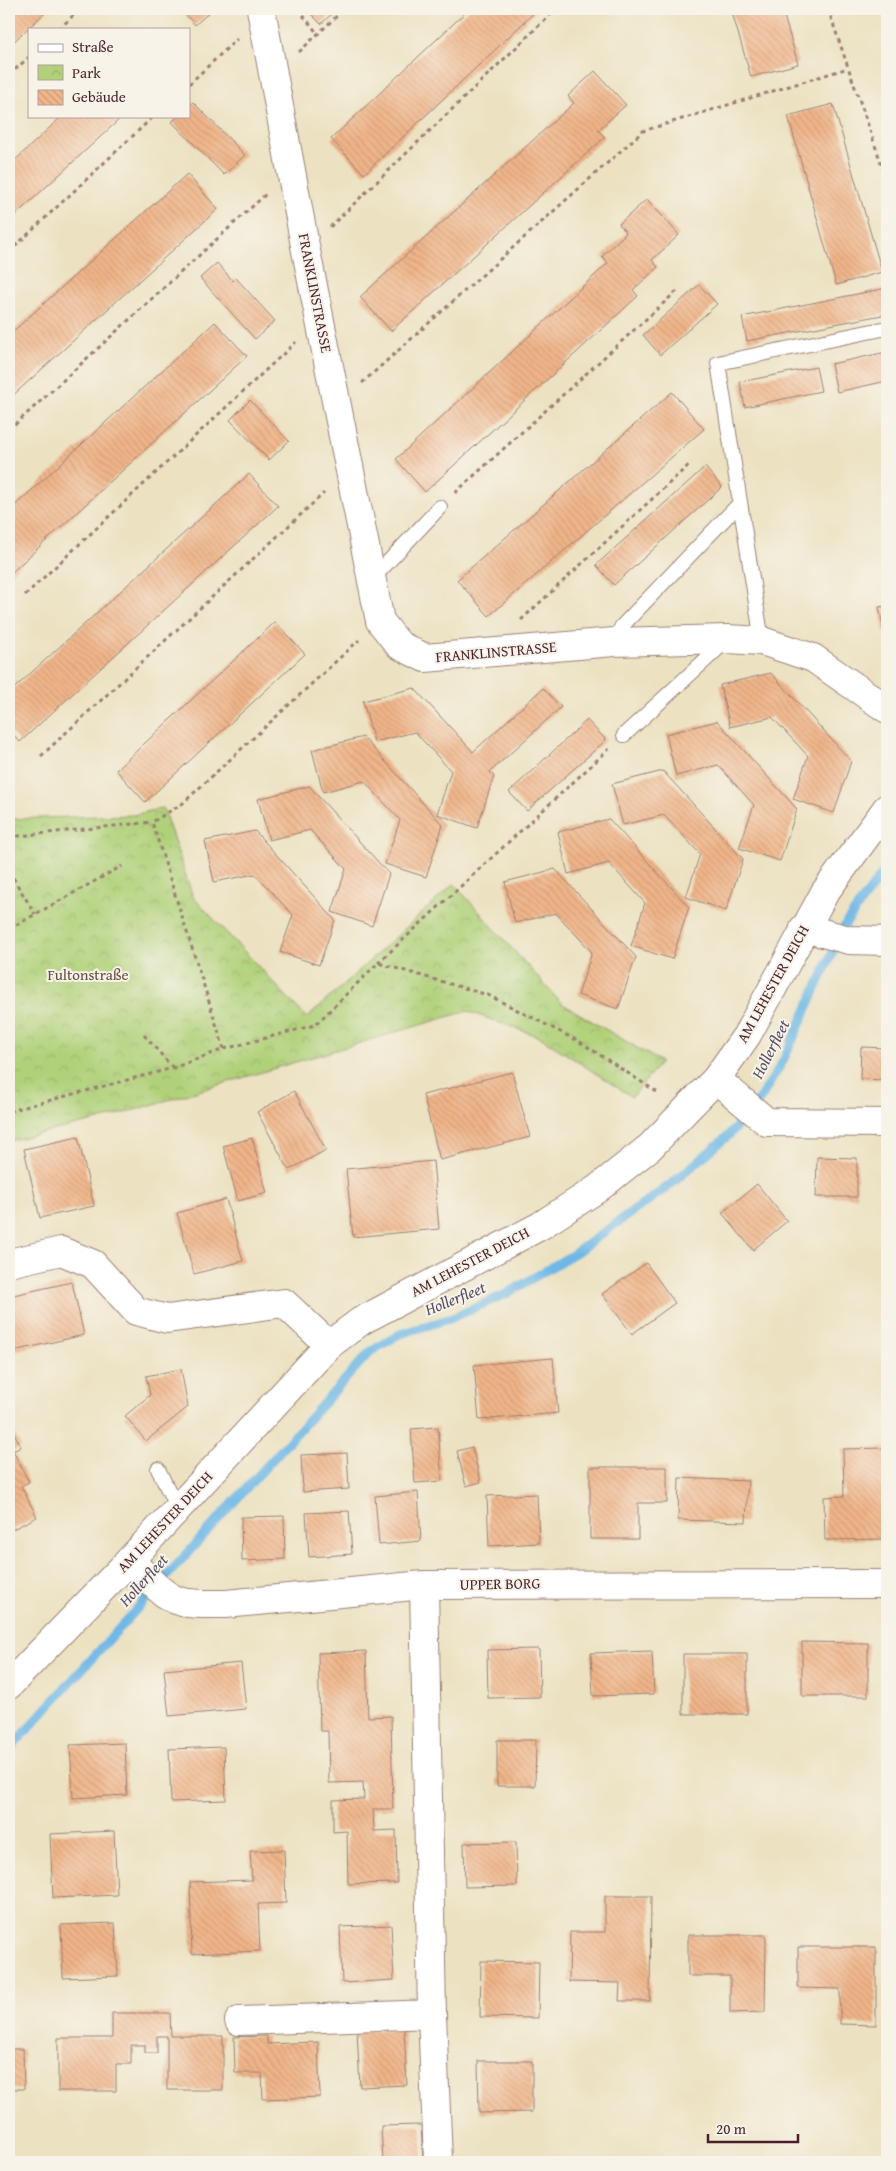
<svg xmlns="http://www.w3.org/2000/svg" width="896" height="2171" font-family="'Gentium Book Plus',serif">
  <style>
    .park { fill: url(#park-crowns); stroke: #7d7852 }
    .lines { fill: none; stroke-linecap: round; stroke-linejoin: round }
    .stream { stroke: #6eb8e6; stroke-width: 9 }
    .building { fill: url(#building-back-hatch) }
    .service-casing { stroke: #9b8076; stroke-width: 16 }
    .minor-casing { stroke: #9b8076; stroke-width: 30 }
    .tertiary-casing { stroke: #9b8076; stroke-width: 30 }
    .path { stroke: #9b8076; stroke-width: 3; stroke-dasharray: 4 4; stroke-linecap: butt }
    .service { stroke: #fff; stroke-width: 14 }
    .minor { stroke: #fff; stroke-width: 28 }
    .tertiary { stroke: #fff; stroke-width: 28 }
    .labels { text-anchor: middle; stroke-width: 4; stroke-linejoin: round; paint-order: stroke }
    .street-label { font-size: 15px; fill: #4a1f2b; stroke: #f7f3e8 }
    .park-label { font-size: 15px; fill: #644c3e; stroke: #f7f3e8 }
    .water-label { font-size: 16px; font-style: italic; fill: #554d63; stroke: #f7f3e8 }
  </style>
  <defs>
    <pattern id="park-crowns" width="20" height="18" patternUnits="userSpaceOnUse" patternTransform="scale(1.25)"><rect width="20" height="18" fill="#b0d179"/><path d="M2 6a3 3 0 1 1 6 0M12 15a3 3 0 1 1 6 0" fill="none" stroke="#99b369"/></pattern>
    <pattern id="building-back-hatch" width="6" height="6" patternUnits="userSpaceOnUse" patternTransform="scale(1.25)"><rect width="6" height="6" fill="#f0b589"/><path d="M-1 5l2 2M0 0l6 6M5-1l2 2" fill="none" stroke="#cf9b76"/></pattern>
  </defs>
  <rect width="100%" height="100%" fill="#f7f3e8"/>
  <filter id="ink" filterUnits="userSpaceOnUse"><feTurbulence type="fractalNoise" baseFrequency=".02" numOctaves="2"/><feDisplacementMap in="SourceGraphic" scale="10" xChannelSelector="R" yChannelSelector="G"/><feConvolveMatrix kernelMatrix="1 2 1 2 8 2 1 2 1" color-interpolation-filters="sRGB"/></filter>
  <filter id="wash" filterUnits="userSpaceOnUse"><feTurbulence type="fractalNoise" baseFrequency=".0096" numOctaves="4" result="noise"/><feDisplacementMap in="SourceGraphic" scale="20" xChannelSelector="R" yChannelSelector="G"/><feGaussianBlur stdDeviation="1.12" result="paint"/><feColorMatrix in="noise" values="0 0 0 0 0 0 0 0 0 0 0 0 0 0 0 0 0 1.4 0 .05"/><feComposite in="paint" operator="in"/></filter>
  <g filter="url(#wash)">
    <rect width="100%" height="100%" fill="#ece2c2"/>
    <path class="park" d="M 163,808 L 193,897 L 307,1018 L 454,884 L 561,1003 L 661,1062 L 632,1097 L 540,1037 L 467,1011 L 111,1117 L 9,1141 L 9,819 L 133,815 Z"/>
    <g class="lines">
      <path class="stream" d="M 9,1750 L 370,1352 L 400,1334 L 452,1318 L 508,1293 L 575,1253 L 670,1185 L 729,1135 L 759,1101 L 783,1061 L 846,923 L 887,867"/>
    </g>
    <g id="blocks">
      <path class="building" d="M 9,9 L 49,9 L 9,46 Z
        M 180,9 L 213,9 L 195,25 Z
        M 306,9 L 337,9 L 321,24 Z
        M 469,9 L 538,9 L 364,174 L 331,139 Z
        M 731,9 L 782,9 L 798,64 L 751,77 Z
        M 595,71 L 626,105 L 598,130 L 605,137 L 391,331 L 360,297 L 574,103 L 568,96 Z
        M 193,102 L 245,155 L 224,175 L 172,122 L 178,116 L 189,116 L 189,106 Z
        M 833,104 L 882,272 L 836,285 L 788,116 Z
        M 62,116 L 123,116 L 9,221 L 9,166 Z
        M 187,174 L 218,209 L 9,399 L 9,335 Z
        M 647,199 L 679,235 L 652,260 L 658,267 L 633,290 L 638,296 L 425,492 L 396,459 L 608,263 L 602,256 L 626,233 L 619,224 Z
        M 217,263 L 233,281 L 236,278 L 275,321 L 255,339 L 200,278 Z
        M 699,285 L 717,304 L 660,355 L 643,335 Z
        M 887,288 L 887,314 L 747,341 L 742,317 Z
        M 215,322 L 247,356 L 11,573 L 9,571 L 9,511 Z
        M 887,352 L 887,381 L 837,392 L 831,364 Z
        M 816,367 L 821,391 L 745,407 L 740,382 Z
        M 672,392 L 704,429 L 489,616 L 457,580 Z
        M 250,400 L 289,441 L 269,460 L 230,420 Z
        M 705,467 L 722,487 L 614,585 L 596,565 Z
        M 249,474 L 278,506 L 20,742 L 9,730 L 9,693 Z
        M 887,606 L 887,632 L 884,632 L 879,607 Z
        M 275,622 L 305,654 L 145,802 L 116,770 Z
        M 771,673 L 851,761 L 834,813 L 793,799 L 808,756 L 772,717 L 730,727 L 720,685 Z
        M 414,688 L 473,752 L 543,688 L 561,707 L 490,772 L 494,776 L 477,828 L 437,814 L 451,771 L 415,732 L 374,742 L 363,701 Z
        M 587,720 L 606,740 L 527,811 L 509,792 Z
        M 717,721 L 797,809 L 780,861 L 739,848 L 754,805 L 718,765 L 676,776 L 666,734 Z
        M 363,737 L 443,825 L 426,877 L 385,864 L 400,820 L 364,781 L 323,792 L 312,750 Z
        M 663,771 L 743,859 L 726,911 L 686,897 L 700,854 L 664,815 L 623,825 L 612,784 Z
        M 309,786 L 389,874 L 372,926 L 332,912 L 346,869 L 310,830 L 269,840 L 258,799 Z
        M 609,819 L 689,907 L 672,959 L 631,946 L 645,903 L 609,863 L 568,874 L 558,832 Z
        M 255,831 L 335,920 L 319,965 L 280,952 L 293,915 L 255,874 L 214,882 L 205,841 Z
        M 555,869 L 636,957 L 618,1009 L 578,995 L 592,952 L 556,913 L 515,923 L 505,882 Z
        M 861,1047 L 887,1048 L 887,1080 L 860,1079 Z
        M 512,1072 L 530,1137 L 440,1160 L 423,1095 Z
        M 294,1091 L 326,1150 L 289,1170 L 257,1112 Z
        M 78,1137 L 94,1206 L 40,1218 L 24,1149 Z
        M 252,1138 L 267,1193 L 238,1201 L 223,1146 Z
        M 817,1157 L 857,1158 L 857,1197 L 816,1197 Z
        M 433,1161 L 439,1229 L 353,1237 L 346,1169 Z
        M 757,1184 L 787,1221 L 753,1250 L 722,1213 Z
        M 226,1199 L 243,1261 L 194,1274 L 177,1213 Z
        M 646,1263 L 675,1303 L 632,1334 L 602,1294 Z
        M 72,1282 L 84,1335 L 9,1352 L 9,1296 Z
        M 553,1358 L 558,1413 L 479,1420 L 474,1365 Z
        M 181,1369 L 188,1407 L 146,1441 L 125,1416 L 150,1395 L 146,1376 Z
        M 9,1422 L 21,1447 L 13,1451 L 29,1482 L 21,1486 L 37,1517 L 9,1531 Z
        M 438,1427 L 442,1481 L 415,1483 L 411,1429 Z
        M 472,1447 L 481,1482 L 466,1486 L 457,1451 Z
        M 886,1448 L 887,1539 L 825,1540 L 824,1497 L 844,1496 L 843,1449 Z
        M 347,1453 L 349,1489 L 303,1492 L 301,1455 Z
        M 590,1467 L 667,1467 L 667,1503 L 638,1503 L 638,1539 L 590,1539 Z
        M 679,1478 L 748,1481 L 746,1522 L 678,1520 Z
        M 418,1492 L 421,1541 L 379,1545 L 375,1496 Z
        M 537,1494 L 539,1543 L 489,1546 L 487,1496 Z
        M 349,1511 L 352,1554 L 309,1557 L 306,1513 Z
        M 284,1516 L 285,1559 L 242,1561 L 241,1517 Z
        M 802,1642 L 868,1643 L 868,1696 L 802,1696 Z
        M 539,1649 L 540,1697 L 488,1698 L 487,1650 Z
        M 366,1651 L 368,1717 L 391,1716 L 393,1809 L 373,1809 L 374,1831 L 396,1830 L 397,1883 L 348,1884 L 347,1831 L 333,1832 L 333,1800 L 364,1799 L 363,1782 L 329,1783 L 328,1731 L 320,1731 L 318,1653 Z
        M 652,1651 L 654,1694 L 593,1696 L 591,1653 Z
        M 683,1654 L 747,1654 L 747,1714 L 683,1714 Z
        M 241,1663 L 246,1709 L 169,1716 L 164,1670 Z
        M 497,1740 L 536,1740 L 535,1786 L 497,1786 Z
        M 125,1743 L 127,1795 L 73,1798 L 70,1745 Z
        M 224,1747 L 226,1800 L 171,1802 L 169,1749 Z
        M 114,1831 L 117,1895 L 53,1898 L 50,1834 Z
        M 516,1842 L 517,1886 L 465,1887 L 464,1843 Z
        M 284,1850 L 286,1903 L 258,1904 L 260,1951 L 192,1954 L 190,1882 L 252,1880 L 250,1851 Z
        M 605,1896 L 651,1896 L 650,2001 L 619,2001 L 620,1983 L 569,1982 L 570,1932 L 605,1932 Z
        M 115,1923 L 118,1976 L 63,1978 L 61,1925 Z
        M 391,1925 L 394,1980 L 342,1983 L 340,1927 Z
        M 688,1935 L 766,1935 L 765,2012 L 730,2013 L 730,1976 L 688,1976 Z
        M 798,1947 L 876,1947 L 876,2025 L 840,2024 L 840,1989 L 798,1988 Z
        M 481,1961 L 539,1962 L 538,2018 L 480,2017 Z
        M 112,2013 L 170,2013 L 171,2036 L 223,2036 L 223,2090 L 167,2090 L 167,2036 L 157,2036 L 157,2053 L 145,2053 L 145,2045 L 131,2045 L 131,2064 L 116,2064 L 116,2091 L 58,2091 L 58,2038 L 112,2038 Z
        M 404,2029 L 407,2085 L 360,2087 L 357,2031 Z
        M 267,2036 L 267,2044 L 318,2042 L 320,2097 L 263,2099 L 262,2073 L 235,2073 L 234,2037 Z
        M 9,2049 L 23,2049 L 24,2089 L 9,2089 Z
        M 478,2061 L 532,2061 L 532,2112 L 479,2113 Z
        M 421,2125 L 423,2160 L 383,2161 L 381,2126 Z"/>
    </g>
  </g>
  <g filter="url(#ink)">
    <use href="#blocks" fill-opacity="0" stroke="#9b8076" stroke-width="1"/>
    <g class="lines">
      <g class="service-casing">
        <path id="service" d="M 373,578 L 440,507
          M 762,641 L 718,363 L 887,328
          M 614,642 L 622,626 L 739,504
          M 624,735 L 726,641
          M 158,1469 L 177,1508"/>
      </g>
      <g class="minor-casing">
        <path id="minor" d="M 261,9 L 306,251 L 380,621 L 399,645 L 425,658 L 614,642 L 728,639 L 762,641 L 813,658 L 887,709
          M 804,928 L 849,940 L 887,941
          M 716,1079 L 767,1122 L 887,1123
          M 9,1263 L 61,1251 L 93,1264 L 136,1311 L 167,1319 L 284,1303 L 329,1345
          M 130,1560 C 143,1573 162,1597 182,1602 C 196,1605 211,1604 226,1604 L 424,1585 L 887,1584
          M 424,1585 L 432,2014 L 438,2161
          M 239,2021 L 432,2014"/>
      </g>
      <g class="tertiary-casing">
        <path id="tertiary" d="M 9,1685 L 130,1560 L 329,1345 L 361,1321 L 540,1226 L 597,1189 L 650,1147 L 716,1079 L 747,1035 L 825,892 L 887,808"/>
      </g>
      <path class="path" d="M 298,9 L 318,34
        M 828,9 L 887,180
        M 59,29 L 80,9
        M 299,52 L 344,9
        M 9,75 L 29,57
        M 189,84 L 237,39
        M 330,227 L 556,9
        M 9,252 L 154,116
        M 362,383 L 643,131 L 848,68
        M 9,430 L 266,194
        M 455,493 L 678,290
        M 25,595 L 296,342
        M 521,620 L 691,463
        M 41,756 L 324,493
        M 9,837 L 152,822
        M 9,871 L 35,914
        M 9,929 L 122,866
        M 378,963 L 609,749
        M 144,1035 L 173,1068
        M 224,1049 L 152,822 L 182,804 L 359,640
        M 9,1111 L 173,1068 L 224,1049 L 315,1025 L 378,963 L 488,995 L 580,1042 L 660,1094"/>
      <use href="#service" class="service"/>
      <use href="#minor" class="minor"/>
      <use href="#tertiary" class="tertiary"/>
    </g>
  </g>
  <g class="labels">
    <g class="street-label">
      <text transform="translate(315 293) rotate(79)" y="5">FRANKLINSTRASSE</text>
      <text transform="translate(496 652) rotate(-5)" y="5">FRANKLINSTRASSE</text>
      <text transform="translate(773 984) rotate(-61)" y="5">AM LEHESTER DEICH</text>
      <text transform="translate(470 1262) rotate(-28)" y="5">AM LEHESTER DEICH</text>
      <text transform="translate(165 1522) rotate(-47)" y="5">AM LEHESTER DEICH</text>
      <text transform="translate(500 1584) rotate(-1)" y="5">UPPER BORG</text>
    </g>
    <g class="park-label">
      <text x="88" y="980">Fultonstraße</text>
    </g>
    <g class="water-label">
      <text transform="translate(770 1049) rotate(-63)" y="6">Hollerfleet</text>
      <text transform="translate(455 1298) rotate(-22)" y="6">Hollerfleet</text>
      <text transform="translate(143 1580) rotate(-48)" y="6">Hollerfleet</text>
    </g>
  </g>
  <rect width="896" height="2171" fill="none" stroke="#f7f3e8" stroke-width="30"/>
  <rect x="28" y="28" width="162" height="90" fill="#f7f3e8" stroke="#b29e9c"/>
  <rect x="38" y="44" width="25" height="8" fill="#ffffff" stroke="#b29e9c"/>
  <text x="72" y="52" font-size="15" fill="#4a1f2b">Straße</text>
  <rect x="38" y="65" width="25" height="15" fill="url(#park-crowns)" stroke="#b29e9c"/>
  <text x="72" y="78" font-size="15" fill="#4a1f2b">Park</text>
  <rect x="38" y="90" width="25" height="15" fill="url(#building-back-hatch)" stroke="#b29e9c"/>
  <text x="72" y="102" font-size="15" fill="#4a1f2b">Gebäude</text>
  <path d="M708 2134v8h90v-8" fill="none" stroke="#4a1f2b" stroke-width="2.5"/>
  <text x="716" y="2134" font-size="15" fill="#4a1f2b" stroke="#f7f3e8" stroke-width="4" paint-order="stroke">20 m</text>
</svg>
